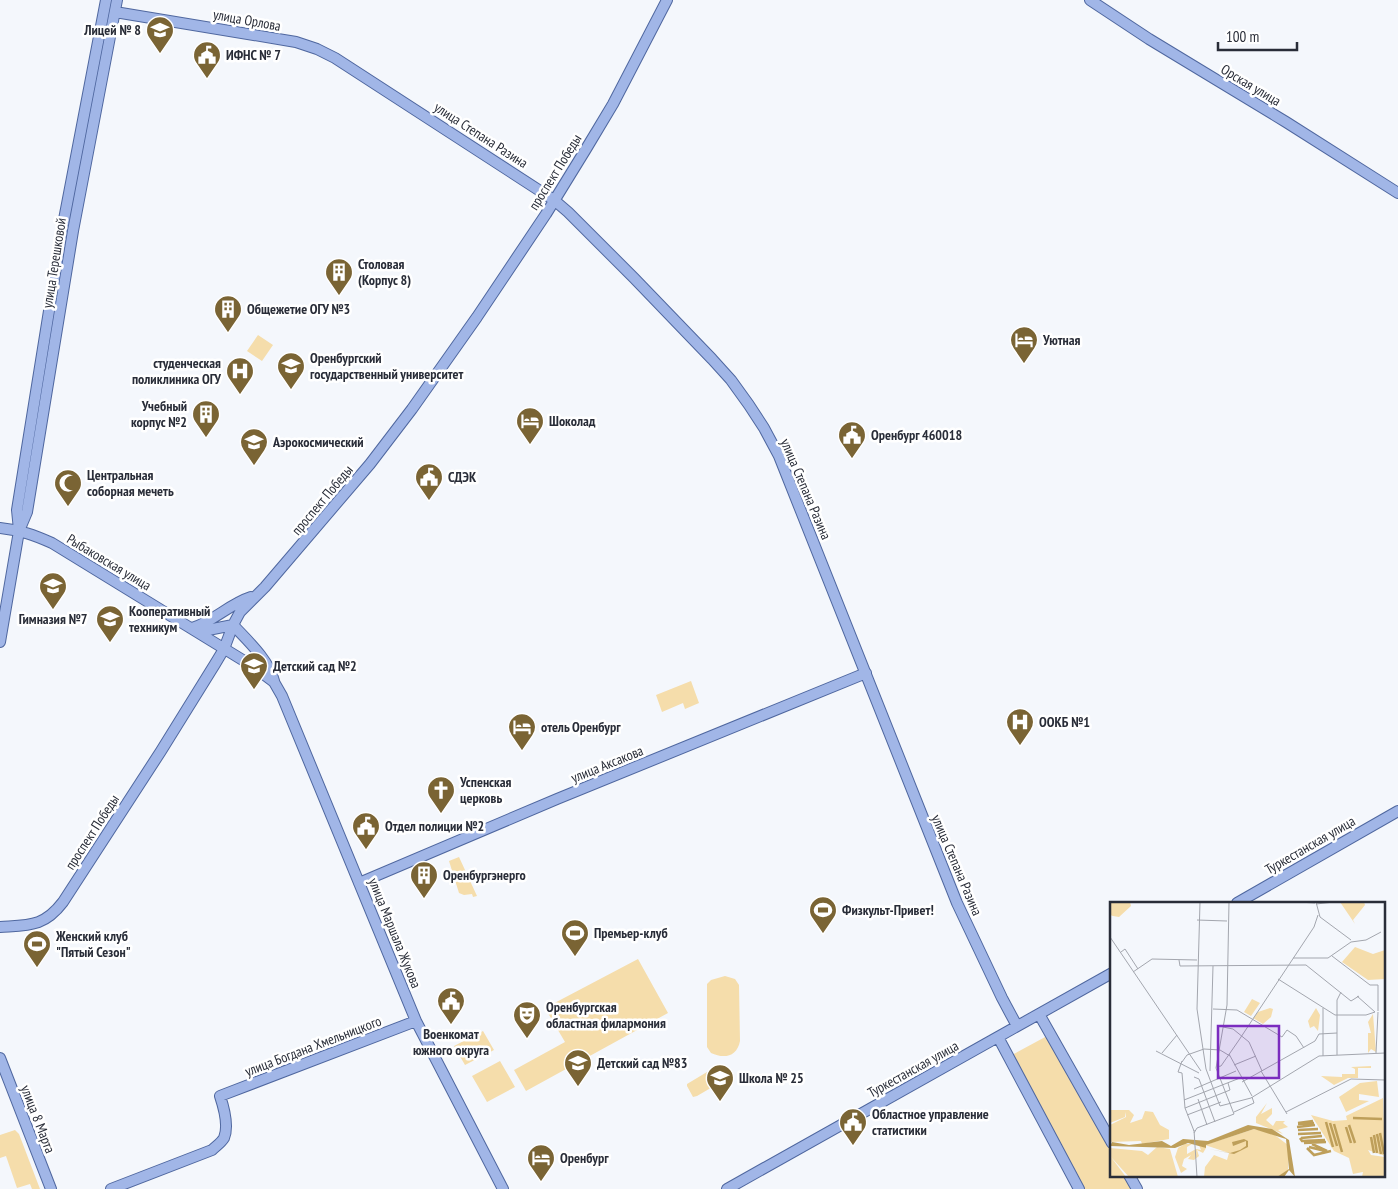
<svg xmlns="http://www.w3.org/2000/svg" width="1398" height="1189" font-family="'PT Sans Narrow',sans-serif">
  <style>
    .green { fill: #f5ddab }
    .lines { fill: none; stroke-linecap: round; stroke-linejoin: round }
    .major-casing { stroke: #4f679f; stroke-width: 12 }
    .major { stroke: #a1b6e7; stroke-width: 10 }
    .labels { text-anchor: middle; stroke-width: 5; stroke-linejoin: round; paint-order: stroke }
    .street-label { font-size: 14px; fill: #292d38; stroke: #fff }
    .poi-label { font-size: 14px; font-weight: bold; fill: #292d38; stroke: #fff; text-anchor: start }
    .inset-river { fill: none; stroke: #be9f5a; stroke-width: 2.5 }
    .inset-road { fill: none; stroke: #a3a6ae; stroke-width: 1 }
    .view { fill: #7b2cbf; fill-opacity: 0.15; stroke: #7b2cbf; stroke-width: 2.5 }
    .inset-edge { fill: none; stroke: #292d38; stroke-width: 2.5 }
  </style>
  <rect width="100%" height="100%" fill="#f4f7fc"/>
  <path class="green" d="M 258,335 L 273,345 L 262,361 L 247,351 Z
    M 691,681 L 699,703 L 685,709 L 683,703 L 662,712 L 656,695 Z
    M 459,857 L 477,896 L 473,897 L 472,894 L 464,895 L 459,893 L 449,861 Z
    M 638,959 L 668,1013 L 526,1091 L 514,1070 L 565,1042 L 545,1008 Z
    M 725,976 L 735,979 L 739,985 L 740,1041 C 737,1057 724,1059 711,1053 L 707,1047 L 707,984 L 711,980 Z
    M 483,1031 L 494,1050 L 465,1065 L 454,1046 Z
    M 1047,1036 L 1112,1152 L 1112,1175 L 1125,1175 L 1133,1189 L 1083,1189 L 1010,1056 Z
    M 500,1061 L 515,1087 L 487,1102 L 472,1076 Z
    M 712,1069 L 714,1070 L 721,1080 L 721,1082 L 697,1096 L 693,1097 L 687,1086 L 687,1084 Z
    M 15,1130 L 19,1134 L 40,1189 L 32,1189 L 30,1184 L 17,1188 L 6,1156 L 0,1158 L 0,1135 Z"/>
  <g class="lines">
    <g class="major-casing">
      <path id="major" d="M 1090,0 L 1149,39 L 1286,122 L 1398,193
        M 115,12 L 296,42 L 317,49 L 335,58 L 554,200 L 568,212 L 634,278 L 712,359 L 731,380 L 749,405 L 764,428 L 779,456 L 957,903 L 1002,998 L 1017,1026
        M 0,528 C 20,530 34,535 52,543 L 254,667 L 274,682 L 282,696 L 416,1021 L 503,1189
        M 19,530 L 17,510 L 62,230 L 106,0
        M 233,625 C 247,640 269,660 274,681
        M 192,628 C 213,622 229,604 251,597
        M 198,632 L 233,625
        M 0,642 L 19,531 L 27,512 L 73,231 L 117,0
        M 359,883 L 557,799 L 866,673
        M 1237,903 L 1398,811
        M 0,927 C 29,925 44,927 63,902 L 161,751 L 215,664 L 224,649 L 233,625 L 240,612 L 265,587 L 370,464 L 412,409 L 477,317 L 546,214 L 586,149 L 613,104 L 667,0
        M 1039,1014 L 1112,1143
        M 998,1037 L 1079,1189
        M 0,1058 L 51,1189
        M 1129,1175 L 1137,1189
        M 111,1189 L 212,1150 C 216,1146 221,1143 224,1138 C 229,1126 224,1108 220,1096 L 416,1021
        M 727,1189 L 1112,973"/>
    </g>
    <use href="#major" class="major"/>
  </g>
  <defs>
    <g id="school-pin" transform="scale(1.4375)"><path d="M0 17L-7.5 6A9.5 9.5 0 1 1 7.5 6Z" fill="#7a6434" stroke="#fff"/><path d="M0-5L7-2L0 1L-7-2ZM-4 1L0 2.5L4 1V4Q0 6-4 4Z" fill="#fff"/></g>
    <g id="civic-pin" transform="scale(1.4375)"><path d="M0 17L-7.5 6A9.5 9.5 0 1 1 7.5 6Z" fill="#7a6434" stroke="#fff"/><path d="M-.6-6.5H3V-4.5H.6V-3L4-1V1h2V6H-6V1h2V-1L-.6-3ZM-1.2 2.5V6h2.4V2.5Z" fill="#fff"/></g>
    <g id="building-pin" transform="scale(1.4375)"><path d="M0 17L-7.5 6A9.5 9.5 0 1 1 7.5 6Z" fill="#7a6434" stroke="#fff"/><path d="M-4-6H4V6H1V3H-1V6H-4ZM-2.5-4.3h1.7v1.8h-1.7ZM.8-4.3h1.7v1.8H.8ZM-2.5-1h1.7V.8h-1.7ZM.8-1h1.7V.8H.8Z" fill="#fff"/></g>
    <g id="hotel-pin" transform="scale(1.4375)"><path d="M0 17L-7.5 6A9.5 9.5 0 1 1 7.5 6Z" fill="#7a6434" stroke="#fff"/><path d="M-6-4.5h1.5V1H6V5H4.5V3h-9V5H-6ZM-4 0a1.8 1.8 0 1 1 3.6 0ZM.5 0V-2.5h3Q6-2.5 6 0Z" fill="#fff"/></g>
    <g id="university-pin" transform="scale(1.4375)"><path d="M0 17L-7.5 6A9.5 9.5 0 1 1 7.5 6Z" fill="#7a6434" stroke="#fff"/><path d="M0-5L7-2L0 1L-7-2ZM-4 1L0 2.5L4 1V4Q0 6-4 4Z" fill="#fff"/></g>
    <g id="hospital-pin" transform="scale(1.4375)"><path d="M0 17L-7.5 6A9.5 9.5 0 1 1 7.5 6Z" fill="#7a6434" stroke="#fff"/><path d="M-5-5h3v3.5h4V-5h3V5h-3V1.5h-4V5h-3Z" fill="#fff"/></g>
    <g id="mosque-pin" transform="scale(1.4375)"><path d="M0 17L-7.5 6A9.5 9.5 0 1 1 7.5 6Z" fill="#7a6434" stroke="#fff"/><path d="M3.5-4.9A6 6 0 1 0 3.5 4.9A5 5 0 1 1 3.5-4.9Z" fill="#fff"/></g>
    <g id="church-pin" transform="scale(1.4375)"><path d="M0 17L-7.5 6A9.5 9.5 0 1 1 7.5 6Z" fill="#7a6434" stroke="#fff"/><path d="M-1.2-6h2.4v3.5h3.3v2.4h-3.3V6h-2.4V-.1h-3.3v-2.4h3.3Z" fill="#fff"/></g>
    <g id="stadium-pin" transform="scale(1.4375)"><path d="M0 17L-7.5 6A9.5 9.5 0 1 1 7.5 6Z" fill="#7a6434" stroke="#fff"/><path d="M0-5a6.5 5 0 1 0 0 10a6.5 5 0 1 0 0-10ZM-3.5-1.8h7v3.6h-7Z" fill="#fff"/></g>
    <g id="theatre-pin" transform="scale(1.4375)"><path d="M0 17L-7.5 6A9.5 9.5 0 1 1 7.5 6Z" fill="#7a6434" stroke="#fff"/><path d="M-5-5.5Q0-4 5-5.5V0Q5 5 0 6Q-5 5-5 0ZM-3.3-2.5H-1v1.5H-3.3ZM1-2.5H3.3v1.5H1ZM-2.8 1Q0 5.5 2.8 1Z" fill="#fff"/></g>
  </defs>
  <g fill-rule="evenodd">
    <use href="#school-pin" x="160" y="30"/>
    <use href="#civic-pin" x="207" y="55"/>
    <use href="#building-pin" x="339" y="272"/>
    <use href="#building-pin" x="228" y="309"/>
    <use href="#hotel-pin" x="1024" y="340"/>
    <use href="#university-pin" x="291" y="366"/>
    <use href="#hospital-pin" x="240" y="371"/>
    <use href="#building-pin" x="206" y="414"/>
    <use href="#hotel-pin" x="530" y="421"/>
    <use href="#civic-pin" x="852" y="435"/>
    <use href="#university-pin" x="254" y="442"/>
    <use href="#civic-pin" x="429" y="477"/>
    <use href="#mosque-pin" x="68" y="483"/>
    <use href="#school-pin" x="53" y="586"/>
    <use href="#university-pin" x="110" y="619"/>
    <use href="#school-pin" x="254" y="666"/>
    <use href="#hospital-pin" x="1020" y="722"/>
    <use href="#hotel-pin" x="522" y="727"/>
    <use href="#church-pin" x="441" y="790"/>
    <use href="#civic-pin" x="366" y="826"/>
    <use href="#building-pin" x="424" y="875"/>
    <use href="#stadium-pin" x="823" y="910"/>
    <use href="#stadium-pin" x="575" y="933"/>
    <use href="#stadium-pin" x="37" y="944"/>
    <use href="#civic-pin" x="451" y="1001"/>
    <use href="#theatre-pin" x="527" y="1015"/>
    <use href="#school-pin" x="578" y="1063"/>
    <use href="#school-pin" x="720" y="1078"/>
    <use href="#civic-pin" x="853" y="1122"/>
    <use href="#hotel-pin" x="541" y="1158"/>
  </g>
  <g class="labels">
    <g class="street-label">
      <text transform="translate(247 20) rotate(10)" y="5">улица Орлова</text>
      <text transform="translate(1251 85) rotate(31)" y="5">Орская улица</text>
      <text transform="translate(481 135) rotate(33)" y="5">улица Степана Разина</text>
      <text transform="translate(555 172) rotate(-58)" y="5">проспект Победы</text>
      <text transform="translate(54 263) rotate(-81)" y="5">улица Терешковой</text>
      <text transform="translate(806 489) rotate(67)" y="5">улица Степана Разина</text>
      <text transform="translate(322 500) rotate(-50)" y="5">проспект Победы</text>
      <text transform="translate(109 562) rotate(31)" y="5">Рыбаковская улица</text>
      <text transform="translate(607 764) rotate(-22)" y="5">улица Аксакова</text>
      <text transform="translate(92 832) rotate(-57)" y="5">проспект Победы</text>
      <text transform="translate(1310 845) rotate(-30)" y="5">Туркестанская улица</text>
      <text transform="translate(957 865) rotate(67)" y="5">улица Степана Разина</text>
      <text transform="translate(395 933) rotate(68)" y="5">улица Маршала Жукова</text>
      <text transform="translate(313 1046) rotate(-21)" y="5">улица Богдана Хмельницкого</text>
      <text transform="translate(913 1069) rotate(-29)" y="5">Туркестанская улица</text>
      <text transform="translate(38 1119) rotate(69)" y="5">улица 8 Марта</text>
    </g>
    <g class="poi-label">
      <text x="141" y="35" text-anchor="end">Лицей № 8</text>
      <text x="226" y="60">ИФНС № 7</text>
      <text x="358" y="269">Столовая<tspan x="358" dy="16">(Корпус 8)</tspan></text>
      <text x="247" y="314">Общежетие ОГУ №3</text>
      <text x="1043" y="345">Уютная</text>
      <text x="310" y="363">Оренбургский<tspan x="310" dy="16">государственный университет</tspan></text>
      <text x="221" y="368" text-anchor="end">студенческая<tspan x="221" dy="16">поликлиника ОГУ</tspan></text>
      <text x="187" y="411" text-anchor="end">Учебный<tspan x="187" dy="16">корпус №2</tspan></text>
      <text x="549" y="426">Шоколад</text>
      <text x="871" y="440">Оренбург 460018</text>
      <text x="273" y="447">Аэрокосмический</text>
      <text x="87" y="480">Центральная<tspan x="87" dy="16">соборная мечеть</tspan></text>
      <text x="448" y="482">СДЭК</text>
      <text x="129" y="616">Кооперативный<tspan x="129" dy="16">техникум</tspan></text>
      <text x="53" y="624" text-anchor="middle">Гимназия №7</text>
      <text x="273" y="671">Детский сад №2</text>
      <text x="1039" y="727">ООКБ №1</text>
      <text x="541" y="732">отель Оренбург</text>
      <text x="460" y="787">Успенская<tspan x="460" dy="16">церковь</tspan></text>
      <text x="385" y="831">Отдел полиции №2</text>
      <text x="443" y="880">Оренбургэнерго</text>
      <text x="842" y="915">Физкульт-Привет!</text>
      <text x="594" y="938">Премьер-клуб</text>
      <text x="56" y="941">Женский клуб<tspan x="56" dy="16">"Пятый Сезон"</tspan></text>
      <text x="546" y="1012">Оренбургская<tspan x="546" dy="16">областная филармония</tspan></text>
      <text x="451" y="1039" text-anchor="middle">Военкомат<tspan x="451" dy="16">южного округа</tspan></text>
      <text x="597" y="1068">Детский сад №83</text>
      <text x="739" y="1083">Школа № 25</text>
      <text x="872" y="1119">Областное управление<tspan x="872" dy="16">статистики</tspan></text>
      <text x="560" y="1163">Оренбург</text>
    </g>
  </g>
  <g transform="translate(1110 902)">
    <rect width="275" height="275" fill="#f4f7fc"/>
    <path d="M 0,0 L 20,0 L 21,4 L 9,15 L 3,14 L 0,13 ZM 230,0 L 254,0 L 255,3 L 243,18 L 245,22 ZM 245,45 L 263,52 L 275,48 L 275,77 L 258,78 L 232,60 ZM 142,97 L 150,101 L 141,114 L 134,110 ZM 160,106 L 163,107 L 161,115 L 153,122 L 143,116 L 148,110 ZM 206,106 L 210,113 L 208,129 L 204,124 L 200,126 L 198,119 ZM 263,112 L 266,150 L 261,147 L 258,151 L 258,131 L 261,131 L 258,120 ZM 261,164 L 261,166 L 248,166 L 248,176 L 238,176 L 224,183 L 211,174 L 232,175 L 232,172 L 245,172 L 245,167 L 241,165 ZM 267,179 L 269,195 L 249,192 L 249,198 L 259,199 L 236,210 L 229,195 L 250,181 ZM 273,196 L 275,254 L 258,248 L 261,253 L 275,255 L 275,275 L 252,275 L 253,270 L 243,272 L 239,256 L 224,249 L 201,213 L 223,219 L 237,218 L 236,214 ZM 157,201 L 151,212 L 162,206 L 162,212 L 156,218 L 163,224 L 166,219 L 175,219 L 173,221 L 178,225 L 168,228 L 173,232 L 146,221 L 146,215 ZM 0,208 L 19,208 L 24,213 L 20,221 L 32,217 L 35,209 L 43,210 L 50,223 L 59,228 L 59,237 L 32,242 L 31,239 L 0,240 L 0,223 L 16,215 L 15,210 L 15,215 L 0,221 ZM 144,227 L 162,231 L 178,243 L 178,269 L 167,275 L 94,275 L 95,265 L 104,253 L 117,258 L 119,251 L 95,243 ZM 75,242 L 82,242 L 77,245 L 77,252 L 86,247 L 91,248 L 89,243 L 96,246 L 93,251 L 87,248 L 89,254 L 84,258 L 78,257 L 81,253 L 74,257 L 72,264 L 77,267 L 71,271 L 65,255 L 68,246 ZM 47,245 L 60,247 L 68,275 L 19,275 L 1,255 L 16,275 L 0,275 L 0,246 L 32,249 L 38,253 Z" fill="#f5ddab"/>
    <path d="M 138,223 L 162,227 L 179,238 L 185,275 L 179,268 L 174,275 L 167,275 L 179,267 L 176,237 L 144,227 L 96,243 L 96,246 L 78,241 L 65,246 L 0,244 L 2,240 L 19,243 L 52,239 L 61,244 L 73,237 L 98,239 ZM 134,237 L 138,239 L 138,245 L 124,252 L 99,247 L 120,251 L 130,248 L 136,244 L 136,239 L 123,244 L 122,240 Z" fill="#be9f5a"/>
    <path class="inset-river" d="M 243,216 L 272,217M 216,220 L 223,245M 188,221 L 203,219M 220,221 L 227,244M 188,222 L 204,221M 224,222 L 232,250M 239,223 L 245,241M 187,225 L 205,223M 236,225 L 241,241M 188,228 L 208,227M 270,231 L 274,252M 188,232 L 211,231M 267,232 L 271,252M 264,233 L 267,251M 261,235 L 264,251M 190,236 L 192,239 L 215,238M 191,236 L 212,234M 194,241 L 216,240M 202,242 L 217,249M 199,245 L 215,249M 197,246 L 204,253 L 221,249"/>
    <path class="inset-road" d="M 90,0 L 87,107 L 96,167 L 110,204 L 141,196 L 209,154 L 275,151M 188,0 L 205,1M 206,0 L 210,15 L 241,38M 206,2 L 224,0M 87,18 L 117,19M 0,35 L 91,169M 241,40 L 256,38 L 271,30M 11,50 L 15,47 L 28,67M 222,54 L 260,83 L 268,83 L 268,109M 183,56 L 218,56 L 241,40M 69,58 L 70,64 L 196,63 L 241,99 L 249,94M 23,70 L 42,57 L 87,58M 168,77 L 225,113 L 256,113 L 265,110M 247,94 L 265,110M 103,107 L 127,108 L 172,135 L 177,128 L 186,134 L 194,146M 113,125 L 123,127 L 139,140 L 152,169M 46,149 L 89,171M 52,151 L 67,133M 266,151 L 268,110M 119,152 L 142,194M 227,153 L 227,98 L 231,90M 213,154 L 213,106M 72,159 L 68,170 L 72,171 L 75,206 L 84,229M 72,160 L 77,153 L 94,147 L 110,148 L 120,154M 124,163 L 146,154M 106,165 L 111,164 L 129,138 L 204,25 L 208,13M 106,166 L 117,103 L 119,0M 100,169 L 103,64M 151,169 L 177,212M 84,175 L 89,177 L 105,220M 132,180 L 205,139 L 209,132 L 227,131M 84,187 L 126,169M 88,197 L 97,223M 74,198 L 130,176M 75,206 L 120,188 L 118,181M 124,210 L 144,201 L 142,195M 176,210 L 241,177 L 275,178M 77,213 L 111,200M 84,228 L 87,275M 84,231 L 87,226 L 124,212 L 106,166"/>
    <path class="view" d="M 108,124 L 169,124 L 169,176 L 108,176 Z"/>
    <rect width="275" height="275" class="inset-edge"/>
  </g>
  <path d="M1218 42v8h79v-8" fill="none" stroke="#292d38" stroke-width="2.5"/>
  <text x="1226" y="42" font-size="15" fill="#292d38" stroke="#ffffff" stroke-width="4" paint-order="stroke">100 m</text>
</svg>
